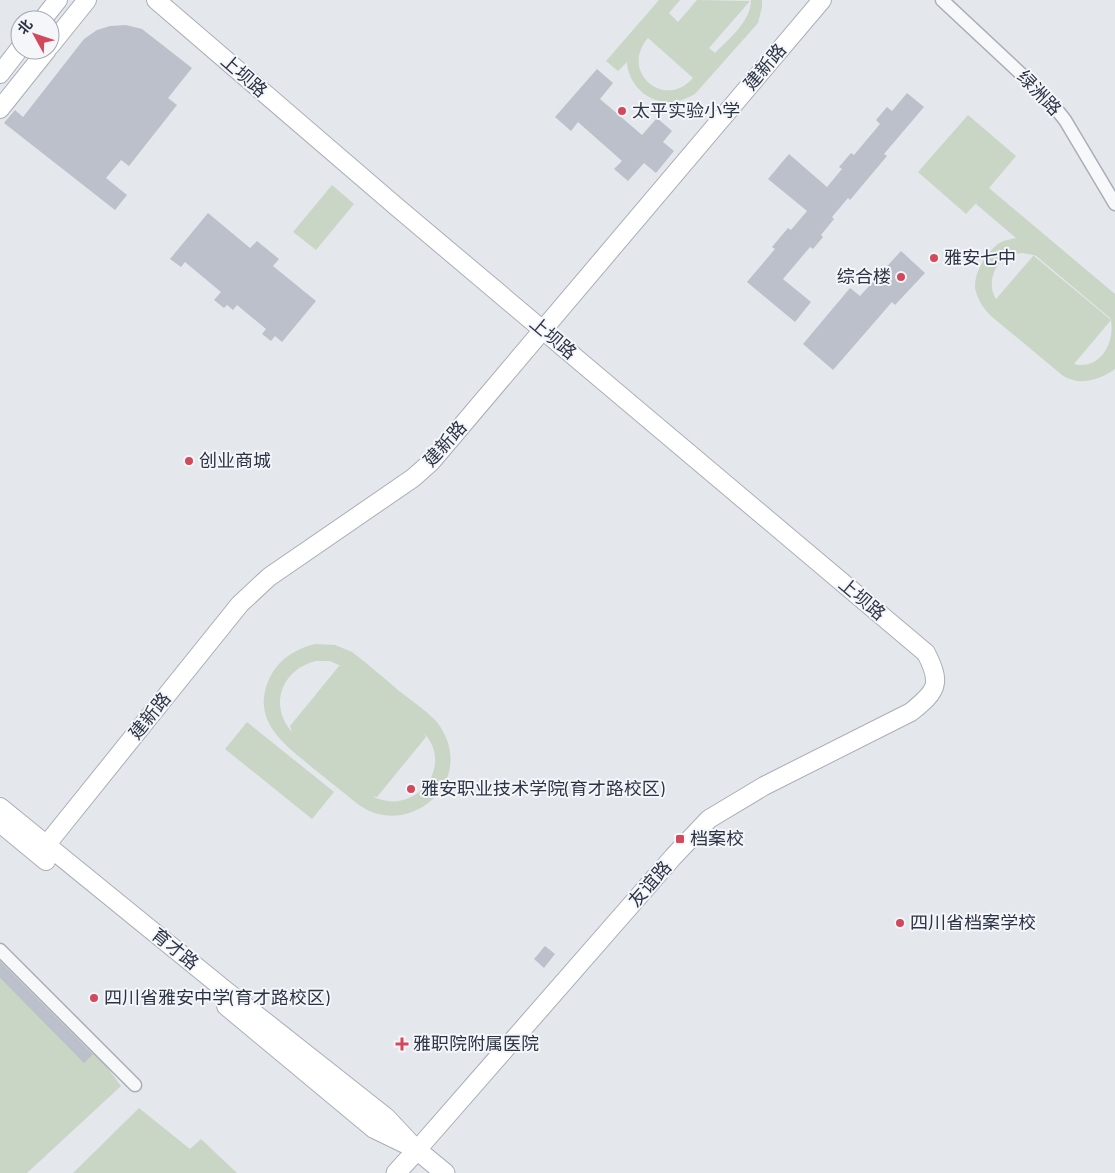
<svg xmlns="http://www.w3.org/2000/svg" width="1115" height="1173" font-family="Barlow,'Noto Sans SC',sans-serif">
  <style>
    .green { fill: #c9d6c5; fill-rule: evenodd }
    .building { fill: #bbc0ca }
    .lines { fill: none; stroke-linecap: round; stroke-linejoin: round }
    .street-casing { stroke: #a9aeb7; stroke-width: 15 }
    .secondary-casing { stroke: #a9aeb7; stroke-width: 20 }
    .primary-casing { stroke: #a3abb8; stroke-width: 21 }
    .street { stroke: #f7f8fa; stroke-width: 12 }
    .secondary { stroke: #fff; stroke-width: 18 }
    .primary { stroke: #fff; stroke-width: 19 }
    .poi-dot { fill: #d1495b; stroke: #f4f6f9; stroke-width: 2 }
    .labels { text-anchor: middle; stroke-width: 4; stroke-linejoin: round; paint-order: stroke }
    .street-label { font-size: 18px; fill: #2b3445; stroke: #f4f6f9 }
    .poi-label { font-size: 18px; fill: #2b3445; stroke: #f4f6f9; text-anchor: start }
  </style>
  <rect width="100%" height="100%" fill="#e4e7ec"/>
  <path class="green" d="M 659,0 L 680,0 L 669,13 L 678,22 L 697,0 L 750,1 L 709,48 L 715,53 C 729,39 751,21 751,0 L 762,0 L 762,7 L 758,23 L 695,94 C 687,98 680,102 672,102 C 649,104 628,85 627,62 L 618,71 L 606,61 ZM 648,38 L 693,78 C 664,111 619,71 648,38 Z
    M 968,115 L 1016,156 L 989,188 L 1115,294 L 1115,369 C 1105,377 1086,384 1073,380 C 1069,379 1065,377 1062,375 L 991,316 C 984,309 979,302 976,292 C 971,276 987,250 1001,242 C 1005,240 1012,239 1016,238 L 976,204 L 978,201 L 966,214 L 918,172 ZM 1022,253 L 1034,255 L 996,299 C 988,287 992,269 1003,259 C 1008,255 1015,254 1022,253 ZM 1035,255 L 1110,318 L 1111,320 L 1034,256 ZM 1111,320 C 1115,345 1099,370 1074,364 Z
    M 332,185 L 354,204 L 316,250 L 293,232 Z
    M 315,644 L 335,645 L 352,652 C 368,664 384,678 399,691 C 411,700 424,709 435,720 C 440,725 444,733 447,740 C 466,792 404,837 359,805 C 344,793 329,781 314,769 C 285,745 249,721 270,677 C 279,659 295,649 315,644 ZM 316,661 L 330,661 L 341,666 L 339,666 L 290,726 L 292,732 C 268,705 282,669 316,661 ZM 424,733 C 456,768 413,818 372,796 L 377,797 L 426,737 Z
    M 247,722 L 334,792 L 312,819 L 225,749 Z
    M 0,978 L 84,1062 L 95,1051 L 121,1086 L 27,1173 L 0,1173 Z
    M 139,1108 L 190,1149 L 201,1139 L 237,1173 L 73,1173 Z"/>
  <path class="building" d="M 126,25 L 142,29 L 192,68 L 168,98 L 177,105 L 129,166 L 121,160 L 106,178 L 127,195 L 115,210 L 4,123 L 15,110 L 23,117 L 84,39 L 97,30 L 110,26 Z
    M 597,69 L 613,83 L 600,99 L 642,135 L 657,118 L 672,131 L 663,142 L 674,151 L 656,173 L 644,163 L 628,181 L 614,169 L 622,161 L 578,122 L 571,131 L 555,117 Z
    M 907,93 L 924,107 L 884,154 L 887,156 L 850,200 L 848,198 L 832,217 L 834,219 L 821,235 L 823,237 L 813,249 L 810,247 L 783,279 L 811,302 L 795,322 L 747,282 L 775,249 L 772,247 L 788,228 L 791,230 L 807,211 L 768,179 L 789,154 L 827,187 L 842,169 L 839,167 L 851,153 L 854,155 L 880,124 L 876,120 L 887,107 L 892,111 Z
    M 208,213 L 250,248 L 257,241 L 279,259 L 273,266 L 316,301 L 282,342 L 275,336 L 271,341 L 262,334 L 266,329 L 237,305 L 233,310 L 227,305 L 224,308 L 214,300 L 221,292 L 185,262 L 181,267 L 170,259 Z
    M 901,251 L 925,273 L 895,305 L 892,302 L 833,370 L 803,344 L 850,288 L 860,296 Z
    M 545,946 L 555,954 L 544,968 L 534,959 Z
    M 0,961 L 93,1054 L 84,1063 L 0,978 Z"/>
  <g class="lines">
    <g class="street-casing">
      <path id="street" d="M 942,0 L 1049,100 L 1065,120 L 1115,204
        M 0,950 L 135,1085"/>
    </g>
    <g class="secondary-casing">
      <path id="secondary" d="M 156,0 L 398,208 L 926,653 C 942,684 937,691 911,712 L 764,786 L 709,819 L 673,857 L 417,1150
        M 42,20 L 58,0
        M 50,46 L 87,0
        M 0,74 L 20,48
        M 0,109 L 47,50
        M 0,807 L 225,990 L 386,1117 L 417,1150
        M 0,823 L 46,861
        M 39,854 L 240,604 L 269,577 L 413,478 L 431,462 L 822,0
        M 226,1006 L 374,1129 L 405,1144"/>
    </g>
    <g class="primary-casing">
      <path id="primary" d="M 396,1173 L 417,1150 L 445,1173"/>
    </g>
    <use href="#street" class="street"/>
    <use href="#secondary" class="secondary"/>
    <use href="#primary" class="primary"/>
  </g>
  <g class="poi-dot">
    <circle cx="622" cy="111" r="5"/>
    <circle cx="934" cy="258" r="5"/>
    <circle cx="901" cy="277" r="5"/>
    <circle cx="189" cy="461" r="5"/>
    <circle cx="411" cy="789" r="5"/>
    <rect x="675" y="834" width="10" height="10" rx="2.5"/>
    <circle cx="900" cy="923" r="5"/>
    <circle cx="94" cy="998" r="5"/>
    <path d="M399.5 1036.5h5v5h5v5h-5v5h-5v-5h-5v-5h5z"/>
  </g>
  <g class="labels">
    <g class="street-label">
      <text transform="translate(765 67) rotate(-50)" y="6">建新路</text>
      <text transform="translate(244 76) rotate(41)" y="6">上坝路</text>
      <text transform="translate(1039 93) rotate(46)" y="6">绿洲路</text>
      <text transform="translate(553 338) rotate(40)" y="6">上坝路</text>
      <text transform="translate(445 444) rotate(-48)" y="6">建新路</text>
      <text transform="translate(862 599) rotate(40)" y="6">上坝路</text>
      <text transform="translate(150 716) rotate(-51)" y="6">建新路</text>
      <text transform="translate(650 884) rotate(-49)" y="6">友谊路</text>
      <text transform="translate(175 949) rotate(39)" y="6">育才路</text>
    </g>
    <g class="poi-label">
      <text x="632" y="117">太平实验小学</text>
      <text x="944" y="264">雅安七中</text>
      <text x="891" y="283" text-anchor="end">综合楼</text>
      <text x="199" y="467">创业商城</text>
      <text x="421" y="795">雅安职业技术学院(育才路校区)</text>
      <text x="690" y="845">档案校</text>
      <text x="910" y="929">四川省档案学校</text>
      <text x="104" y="1004">四川省雅安中学(育才路校区)</text>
      <text x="413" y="1050">雅职院附属医院</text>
    </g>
  </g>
  <g transform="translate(35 35) rotate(310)"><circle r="24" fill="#f4f6f9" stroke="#a4a8b1"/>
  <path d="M0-4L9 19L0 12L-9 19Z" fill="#d1495b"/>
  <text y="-8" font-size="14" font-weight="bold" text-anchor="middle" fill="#2b3445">北</text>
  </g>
</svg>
